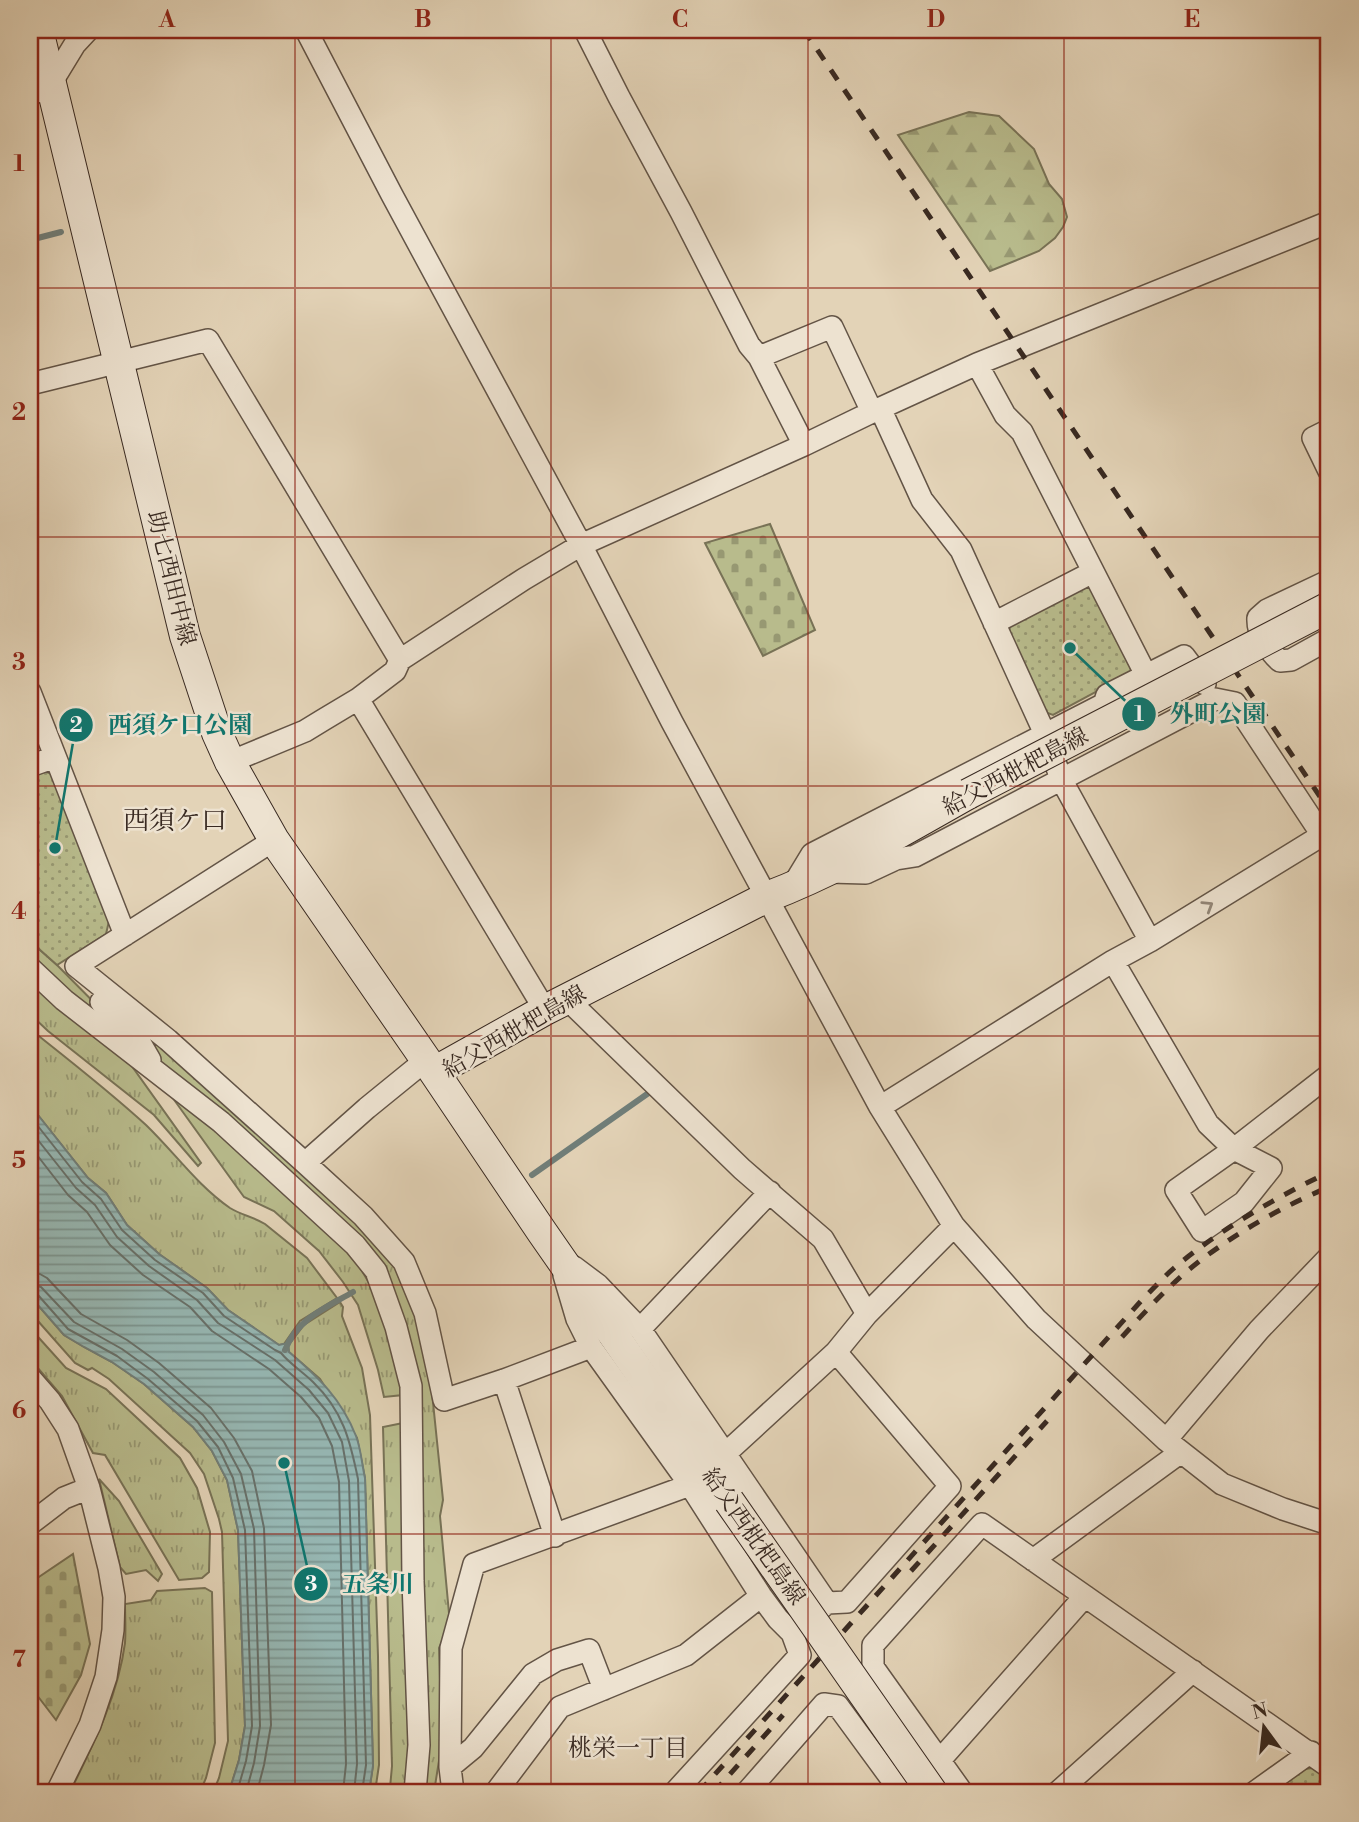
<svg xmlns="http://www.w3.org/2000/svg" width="1359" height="1822" font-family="'Libre Bodoni','Noto Serif JP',serif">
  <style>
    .grass { fill: url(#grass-tufts); stroke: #787256; stroke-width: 2 }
    .forest { fill: url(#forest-firs); stroke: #787256; stroke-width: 2 }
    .cemetery { fill: url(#cemetery-stones); stroke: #787256; stroke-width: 2 }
    .park { fill: url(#park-dots); stroke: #787256; stroke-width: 2 }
    .water { fill: url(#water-rules); stroke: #707e79; stroke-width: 2 }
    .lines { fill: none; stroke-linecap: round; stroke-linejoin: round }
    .shore { stroke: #67706a; stroke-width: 2 }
    .stream { stroke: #707e79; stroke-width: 6 }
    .minor-casing { stroke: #635446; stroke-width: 24 }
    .secondary-casing { stroke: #382921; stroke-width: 32 }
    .minor { stroke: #ede2d0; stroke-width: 21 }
    .secondary { stroke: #ede2d0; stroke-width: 30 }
    .rail { stroke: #382921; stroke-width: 5; stroke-dasharray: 12 12; stroke-linecap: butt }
    .secondary-bridge-casing { stroke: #382921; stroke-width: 32; stroke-linecap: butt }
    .secondary-bridge { stroke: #ede2d0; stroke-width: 30 }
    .oneway { stroke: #928678 }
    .grid { fill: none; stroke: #8f2418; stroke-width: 2; stroke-opacity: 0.55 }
    .labels { text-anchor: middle; stroke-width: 5; stroke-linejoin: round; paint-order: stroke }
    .street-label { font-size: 23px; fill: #382921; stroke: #ede2d0 }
    .neighbourhood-label { font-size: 24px; fill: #382921; stroke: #ede2d0 }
    .quarter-label { font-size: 26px; fill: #382921; stroke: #ede2d0 }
    .leader { fill: none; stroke: #0f766e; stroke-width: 2.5 }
    .callout-dot { fill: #0f766e; stroke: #ede2d0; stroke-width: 2.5 }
    .mark-label { font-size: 21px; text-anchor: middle; font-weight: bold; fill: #fff }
    .callout-label { font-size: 24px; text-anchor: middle; font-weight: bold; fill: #0f766e; stroke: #ede2d0; stroke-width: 5; stroke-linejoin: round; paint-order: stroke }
    .neatline { fill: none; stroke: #8f2418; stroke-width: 2.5 }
    .grid-label { font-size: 23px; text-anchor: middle; font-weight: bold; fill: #8f2418 }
  </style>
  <defs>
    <pattern id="grass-tufts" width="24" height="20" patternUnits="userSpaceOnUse" patternTransform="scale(1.75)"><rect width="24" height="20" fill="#b8bb8c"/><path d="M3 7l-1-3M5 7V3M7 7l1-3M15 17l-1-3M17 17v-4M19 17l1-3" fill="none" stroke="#979872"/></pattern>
    <pattern id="forest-firs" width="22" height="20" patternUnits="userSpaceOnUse" patternTransform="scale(1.75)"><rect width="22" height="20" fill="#b8bb8c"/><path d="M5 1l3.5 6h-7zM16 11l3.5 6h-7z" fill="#979872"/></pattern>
    <pattern id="cemetery-stones" width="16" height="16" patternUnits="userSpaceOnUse" patternTransform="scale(1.75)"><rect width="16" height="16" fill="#b8bb8c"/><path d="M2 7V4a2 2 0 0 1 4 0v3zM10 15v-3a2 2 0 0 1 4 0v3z" fill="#979872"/></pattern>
    <pattern id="park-dots" width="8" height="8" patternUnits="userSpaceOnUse" patternTransform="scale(1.75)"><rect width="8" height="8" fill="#b8bb8c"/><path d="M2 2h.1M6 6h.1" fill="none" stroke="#979872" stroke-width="1.8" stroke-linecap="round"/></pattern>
    <pattern id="water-rules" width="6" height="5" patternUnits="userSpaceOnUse" patternTransform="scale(1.75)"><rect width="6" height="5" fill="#96b7b3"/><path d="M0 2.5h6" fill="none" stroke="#7b9591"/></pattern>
  </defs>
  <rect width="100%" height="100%" fill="#e3d3b7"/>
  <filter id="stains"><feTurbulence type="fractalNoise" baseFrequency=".00286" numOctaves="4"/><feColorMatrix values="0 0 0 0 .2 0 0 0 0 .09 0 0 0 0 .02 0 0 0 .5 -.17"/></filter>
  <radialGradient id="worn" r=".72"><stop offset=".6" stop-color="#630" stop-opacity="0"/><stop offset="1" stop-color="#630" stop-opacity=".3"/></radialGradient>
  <path class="grass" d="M 30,941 L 57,965 L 135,1044 L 140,1052 L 30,958 Z
    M 30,978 L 126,1058 L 201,1163 L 198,1166 L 154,1115 L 48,1031 L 30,1014 Z
    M 30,1029 C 69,1060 109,1091 146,1125 C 175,1153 197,1185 230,1208 C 241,1215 254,1217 265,1224 L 307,1258 L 337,1298 L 300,1321 L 284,1344 L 279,1345 L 228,1310 L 207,1288 L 159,1254 L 127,1225 L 106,1193 L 88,1178 L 30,1105 Z
    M 139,1029 L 239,1113 L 361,1226 L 397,1266 L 418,1311 L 431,1383 L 443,1500 L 440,1516 L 450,1624 L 439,1648 L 442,1742 L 434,1792 L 423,1792 L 416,1420 L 382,1266 L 163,1066 Z
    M 162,1083 L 336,1237 L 359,1266 L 381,1303 L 403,1395 L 384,1397 L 378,1370 L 358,1305 L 343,1282 L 319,1251 L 274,1211 L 244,1197 Z
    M 30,1296 L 64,1335 L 84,1347 L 112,1362 L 144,1384 L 193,1427 L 212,1451 L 227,1480 L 238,1530 L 245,1726 L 239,1760 L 229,1792 L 213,1792 L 219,1778 L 228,1741 L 222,1532 L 219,1519 L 204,1474 L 190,1453 L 109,1379 L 92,1368 L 88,1370 L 75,1363 L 30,1312 Z
    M 340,1302 L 343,1307 L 342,1316 L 362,1368 L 370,1415 L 378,1656 L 379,1765 L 375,1792 L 369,1792 L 373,1765 L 365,1478 L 357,1438 L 320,1379 L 289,1352 L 288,1346 L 304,1325 Z
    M 30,1328 L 66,1368 L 106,1389 L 180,1458 L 197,1488 L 210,1532 L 209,1572 L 202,1578 L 179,1580 L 105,1455 L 93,1453 L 62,1396 L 30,1359 Z
    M 403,1423 L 411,1743 L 406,1792 L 390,1788 L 392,1766 L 383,1427 Z
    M 99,1479 L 119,1501 L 162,1574 L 158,1581 L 146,1570 L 126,1574 L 120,1567 Z
    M 205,1588 L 212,1592 L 215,1743 L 206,1778 L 200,1792 L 70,1792 C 93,1745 118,1696 125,1643 C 126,1630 125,1617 125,1604 L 151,1600 L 157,1591 Z"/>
  <path class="forest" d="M 969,112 L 999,116 L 1034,149 L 1049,184 L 1062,199 L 1067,217 L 1063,227 L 1055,238 L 1039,251 L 990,271 L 898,135 Z"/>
  <path class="cemetery" d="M 770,524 L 815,630 L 763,656 L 705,543 Z
    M 73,1554 L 90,1644 L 81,1675 L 56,1720 L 30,1686 L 30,1583 Z"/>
  <path class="park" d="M 1084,585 L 1091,587 L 1133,664 L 1133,672 L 1053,715 L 1042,711 L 1009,632 L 1011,620 Z
    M 41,770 L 52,774 L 109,921 L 106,934 L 57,965 L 30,941 L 30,774 Z
    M 1313,1768 L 1329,1780 L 1329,1792 L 1271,1792 L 1304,1769 Z"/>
  <path class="water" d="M 30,1105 L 88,1178 L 106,1193 L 127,1225 L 159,1254 L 207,1288 L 228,1310 L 279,1345 L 288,1343 L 289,1352 C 318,1377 341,1398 356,1436 C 361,1449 362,1465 365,1478 L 373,1766 L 369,1792 L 229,1792 L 239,1760 L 245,1726 L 238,1530 L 227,1480 L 212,1451 L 193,1427 L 144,1384 L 112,1362 L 84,1347 L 64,1335 L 30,1296 Z"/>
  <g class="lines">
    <path class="shore" d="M 30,1116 L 82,1182 L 101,1199 L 122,1230 L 155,1260 L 203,1293 L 224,1316 L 275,1350 L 281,1353 C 290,1364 303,1372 313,1382 C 343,1411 350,1440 358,1479 L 366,1765 L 362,1792
      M 30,1130 L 76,1188 L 95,1205 L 117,1237 L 149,1266 L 197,1300 L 218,1323 L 275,1360 L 309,1390 L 328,1413 L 342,1442 L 349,1481 L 357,1764 L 354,1792
      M 30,1146 L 68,1195 L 87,1212 L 110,1245 L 143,1275 L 190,1307 L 212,1331 L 269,1369 L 301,1397 L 319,1418 L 332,1446 L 339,1482 L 346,1764 L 343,1792
      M 30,1273 L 40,1274 L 47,1278 L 81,1314 L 127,1340 L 159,1363 L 211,1408 L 234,1438 L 252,1471 L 264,1528 L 271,1725 L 264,1765 L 257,1792
      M 30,1284 L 41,1287 L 74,1322 L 122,1349 L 154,1372 L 203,1415 L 224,1442 L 241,1474 L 254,1529 L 260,1726 L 254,1763 L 246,1792
      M 30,1293 L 38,1295 L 68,1329 L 117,1356 L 148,1379 L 197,1421 L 218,1447 L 233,1478 L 245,1530 L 252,1726 L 246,1761 L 237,1792"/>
    <path class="stream" d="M 30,240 L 61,232
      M 532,1175 L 650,1092
      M 285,1350 C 297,1319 325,1308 353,1292"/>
    <g class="minor-casing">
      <path id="minor" d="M 306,30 L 392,195 L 581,545 L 672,722 L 880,1107 L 954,1226 L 1036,1319 L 1166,1440 L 1222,1484 L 1283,1509 L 1329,1524
        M 585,30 L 619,97 L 681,212 L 749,345 L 759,357 L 804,445
        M 30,95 L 50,85 L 75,44 L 88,30
        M 759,357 L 832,327 L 872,412
        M 977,364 L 1005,415 L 1022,432 L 1146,675
        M 30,384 L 208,340 L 400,660
        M 880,408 L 922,500 L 961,550 L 1045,734 L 1061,779 L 1150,941
        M 1329,430 L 1313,438 L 1329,471
        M 1329,582 L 1324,583 L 1267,610 L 1258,618 C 1257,634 1269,651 1280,661 L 1291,660 L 1329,639
        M 994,623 L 1093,572
        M 30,692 L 125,935
        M 358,699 L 545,1010
        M 230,762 L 305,731 L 323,720 L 358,699 L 395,671 L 400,660 L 524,579 L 581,545 L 804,445 L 872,412 L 977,364 L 1329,222
        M 30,766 L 55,757
        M 274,840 L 76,966 L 168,1040 L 305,1163 L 363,1216 L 404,1262 L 425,1313 L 444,1400 L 504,1380 L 591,1347 L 577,1319 L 564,1275
        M 829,872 L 866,873 L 896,859 L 915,856 L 1215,699 L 1235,703 L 1322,835
        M 792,887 L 812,854 L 1104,704 L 1107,695 L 1184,656 L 1205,684
        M 1113,961 L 1208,1124 L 1234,1149 L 1271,1168 L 1244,1202 L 1202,1231 L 1176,1190 L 1234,1149 L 1329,1075
        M 30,968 L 64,1000 L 221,1122 L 355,1245 L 376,1271 L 396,1327 L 411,1386 L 413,1581 L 419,1745 L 415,1792
        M 567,999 L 742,1169 L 823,1239 L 867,1314
        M 101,1002 L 135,1034 L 150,1060
        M 880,1107 L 1113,961 L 1150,941 L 1329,831
        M 305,1163 L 367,1108 L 426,1060
        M 574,1267 L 598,1285 L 640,1329 L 770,1192
        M 640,1329 L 827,1603
        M 591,1347 L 690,1485 L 761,1596 L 778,1619 L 792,1633 L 800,1655 L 675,1792
        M 30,1378 L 50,1401 L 68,1429 L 89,1488 L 109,1568 L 114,1597 L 113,1630 L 106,1677 L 90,1725 L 57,1792
        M 504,1380 L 555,1536
        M 1166,1440 L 1259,1330 L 1329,1257
        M 725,1454 L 836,1352 L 867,1314 L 954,1226
        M 30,1524 L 64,1498 L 89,1488
        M 1033,1560 L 1181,1452
        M 799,1627 L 827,1603 L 847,1602 L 950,1486 L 836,1352
        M 940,1760 L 1085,1596
        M 450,1767 L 473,1748 L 533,1674 L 557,1660 L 589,1650 L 604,1689
        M 453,1792 L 450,1767 L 451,1648 L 474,1564 L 690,1485
        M 496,1792 L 560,1707 L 686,1655 L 761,1596
        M 747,1792 L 824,1704 L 838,1706 L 901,1792
        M 962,1792 L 873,1667 L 873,1645 L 982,1524 L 1329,1767
        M 1058,1792 L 1193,1671
        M 1255,1792 L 1311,1752"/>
    </g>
    <g class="secondary-casing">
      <path id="secondary" d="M 38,30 L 185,636 L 217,733 L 230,762 L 274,840 L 426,1060 L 542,1232 L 729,1501
        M 434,1072 L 545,1010 L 767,897 C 838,870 902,831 968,794"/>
    </g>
    <use href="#minor" class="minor"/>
    <use href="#secondary" class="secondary"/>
    <path class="rail" d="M 804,30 L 1329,810
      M 1122,1337 C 1142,1315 1163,1292 1186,1272 C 1228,1237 1279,1208 1329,1187
      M 911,1571 L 1047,1421
      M 699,1792 L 1141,1301 C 1154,1288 1166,1274 1180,1263 C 1226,1226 1277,1197 1329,1172
      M 714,1792 L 783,1715"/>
    <g class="secondary-bridge-casing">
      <path id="secondary-bridge" d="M 968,794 L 1329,607
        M 729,1501 L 932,1792"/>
    </g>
    <use href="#secondary-bridge" class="secondary-bridge"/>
  </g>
  <defs><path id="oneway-chevron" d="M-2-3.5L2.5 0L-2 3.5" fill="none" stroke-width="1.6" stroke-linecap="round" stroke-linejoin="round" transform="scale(1.75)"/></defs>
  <use class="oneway" href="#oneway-chevron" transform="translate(1208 906) rotate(-32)"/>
  <path class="grid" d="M 295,30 L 295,1792M 551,30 L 551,1792M 808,30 L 808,1792M 1064,30 L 1064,1792M 30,288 L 1329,288M 30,537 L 1329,537M 30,786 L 1329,786M 30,1036 L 1329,1036M 30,1285 L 1329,1285M 30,1534 L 1329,1534"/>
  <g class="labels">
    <g class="street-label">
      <text transform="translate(172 578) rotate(76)" y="8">助七西田中線</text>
      <text transform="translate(1015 771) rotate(-28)" y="8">給父西枇杷島線</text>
      <text transform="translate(514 1031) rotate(-30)" y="8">給父西枇杷島線</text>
      <text transform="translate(754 1536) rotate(55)" y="8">給父西枇杷島線</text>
    </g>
    <g class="neighbourhood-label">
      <text x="628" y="1756">桃栄一丁目</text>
    </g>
    <g class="quarter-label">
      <text x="175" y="829">西須ケ口</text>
    </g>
  </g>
  <path class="leader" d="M1070 648L1139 714M55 848L76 725M284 1463L311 1584"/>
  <g class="callout-dot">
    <circle cx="1070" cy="648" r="7"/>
    <circle cx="55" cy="848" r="7"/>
    <circle cx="284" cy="1463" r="7"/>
    <circle cx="1139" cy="714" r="18"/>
    <circle cx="76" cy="725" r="18"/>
    <circle cx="311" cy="1584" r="18"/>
  </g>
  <g class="mark-label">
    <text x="1139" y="721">1</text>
    <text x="76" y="732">2</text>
    <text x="311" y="1591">3</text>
  </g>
  <g class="callout-label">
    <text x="1218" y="722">外町公園</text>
    <text x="180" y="733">西須ケ口公園</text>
    <text x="378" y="1592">五条川</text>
  </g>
  <rect width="1359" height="1822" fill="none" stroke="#e3d3b7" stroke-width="77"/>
  <g transform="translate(1264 1727) rotate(345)" stroke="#ede2d0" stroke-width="5" paint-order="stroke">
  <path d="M0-5L12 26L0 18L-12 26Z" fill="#382921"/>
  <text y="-10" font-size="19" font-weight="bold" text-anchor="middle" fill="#382921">N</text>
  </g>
  <rect x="38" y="38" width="1282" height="1746" class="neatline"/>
  <g class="grid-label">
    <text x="167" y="27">A</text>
    <text x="423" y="27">B</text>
    <text x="680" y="27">C</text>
    <text x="936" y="27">D</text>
    <text x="1192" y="27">E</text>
    <text x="19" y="171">1</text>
    <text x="19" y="420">2</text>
    <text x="19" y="670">3</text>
    <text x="19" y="919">4</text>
    <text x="19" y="1168">5</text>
    <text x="19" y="1418">6</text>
    <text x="19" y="1667">7</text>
  </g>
  <rect width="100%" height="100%" filter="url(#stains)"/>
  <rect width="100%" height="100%" fill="url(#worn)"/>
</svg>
